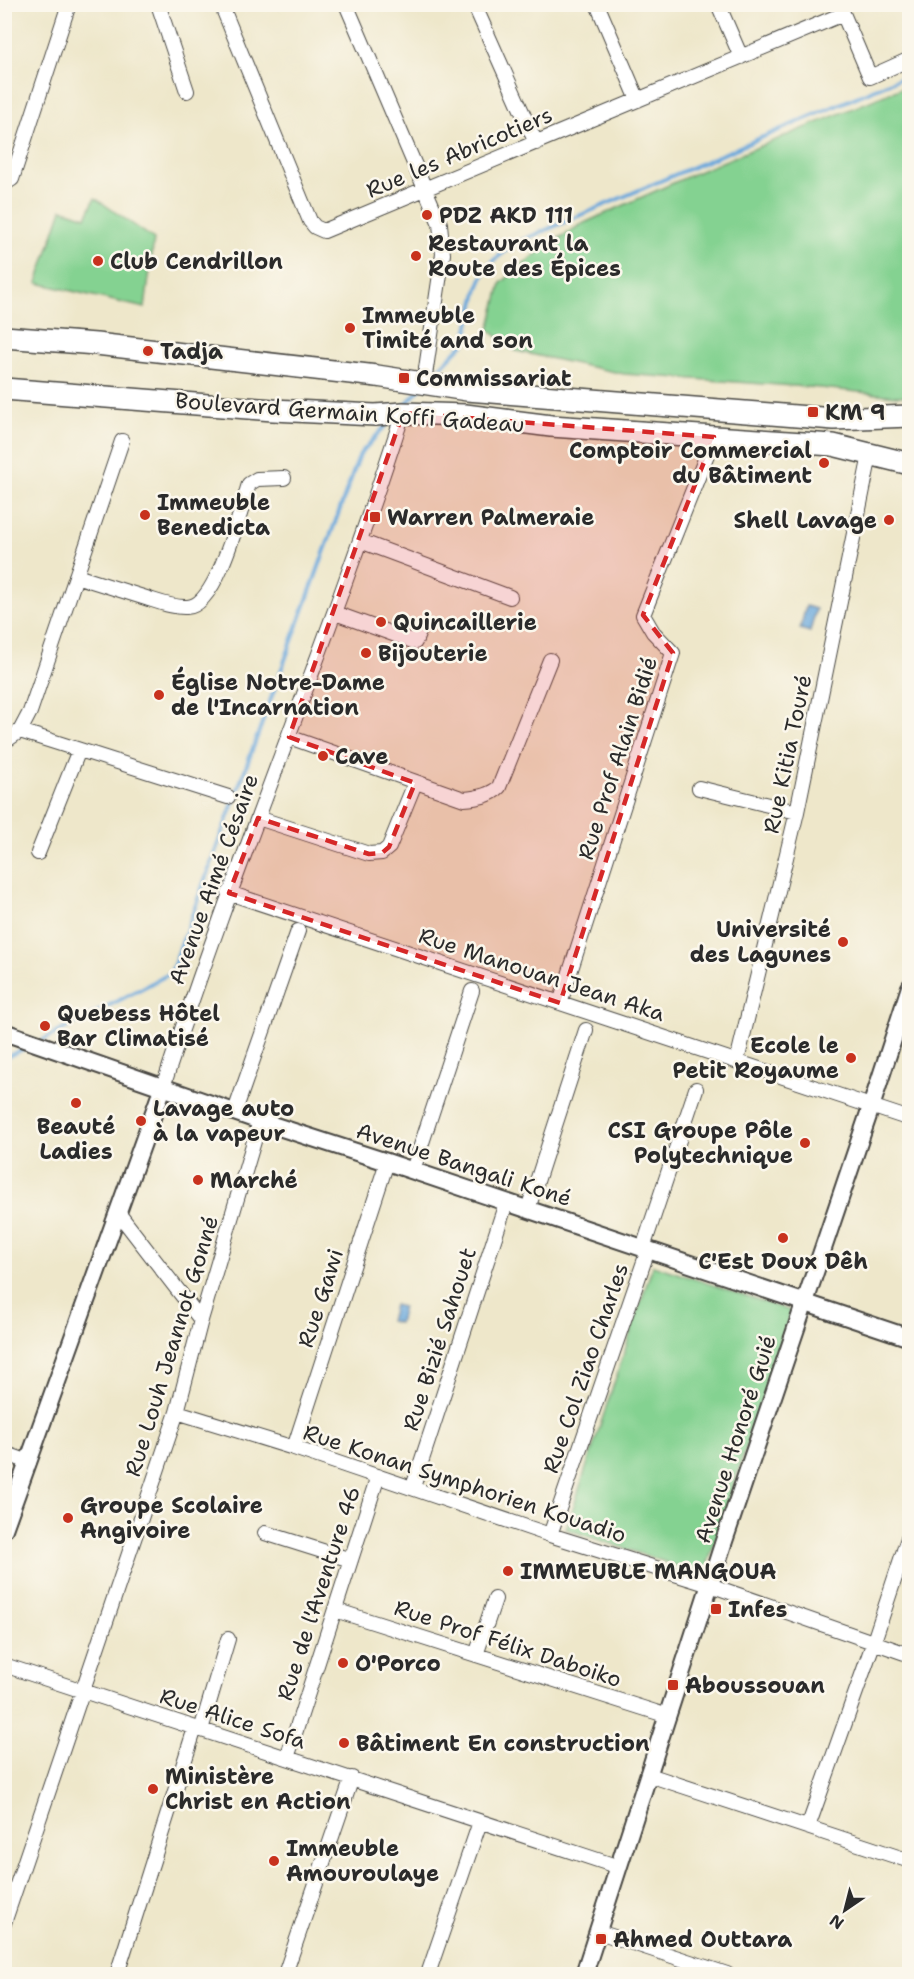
<svg xmlns="http://www.w3.org/2000/svg" width="914" height="1979" font-family="'Shantell Sans',sans-serif">
  <style>
    .green { fill: #84d291; stroke: #587e5e; stroke-width: 1.5 }
    .water { fill: #6aa8dc; stroke: #4a6a84; stroke-width: 1.5 }
    .lines { fill: none; stroke-linecap: round; stroke-linejoin: round }
    .stream { stroke: #6aa8dc; stroke-width: 4 }
    .minor-casing { stroke: #484743; stroke-width: 16 }
    .tertiary-casing { stroke: #484743; stroke-width: 20 }
    .primary-casing { stroke: #484743; stroke-width: 24 }
    .minor { stroke: #fff; stroke-width: 14 }
    .tertiary { stroke: #fff; stroke-width: 16 }
    .primary { stroke: #fff; stroke-width: 21 }
    .marked { fill: #d62828; fill-opacity: 0.2; stroke: #d62828; stroke-width: 4.5; stroke-dasharray: 12 8; stroke-linejoin: round }
    .poi-dot { fill: #c8321e; stroke: #fbf7ec; stroke-width: 2 }
    .labels { text-anchor: middle; stroke-width: 5; stroke-linejoin: round; paint-order: stroke }
    .street-label { font-size: 22px; fill: #2b2b2b; stroke: #fbf7ec }
    .poi-label { font-size: 22px; font-weight: bold; fill: #2b2b2b; stroke: #fbf7ec; text-anchor: start }
  </style>
  <rect width="100%" height="100%" fill="#fbf7ec"/>
  <filter id="ink" filterUnits="userSpaceOnUse"><feTurbulence type="fractalNoise" baseFrequency=".0167" numOctaves="2"/><feDisplacementMap in="SourceGraphic" scale="12" xChannelSelector="R" yChannelSelector="G"/><feConvolveMatrix kernelMatrix="1 2 1 2 8 2 1 2 1" color-interpolation-filters="sRGB"/></filter>
  <filter id="wash" filterUnits="userSpaceOnUse"><feTurbulence type="fractalNoise" baseFrequency=".008" numOctaves="4" result="noise"/><feDisplacementMap in="SourceGraphic" scale="24" xChannelSelector="R" yChannelSelector="G"/><feGaussianBlur stdDeviation="1.35" result="paint"/><feColorMatrix in="noise" values="0 0 0 0 0 0 0 0 0 0 0 0 0 0 0 0 0 1.4 0 .05"/><feComposite in="paint" operator="in"/></filter>
  <g filter="url(#wash)">
    <rect width="100%" height="100%" fill="#eee7ca"/>
    <path class="green" d="M 909,85 L 909,396 L 896,396 L 821,388 L 624,374 L 516,351 L 489,330 L 501,283 L 546,246 L 582,224 L 700,171 Z
      M 95,198 L 154,239 L 145,308 L 37,283 L 62,209 L 86,217 Z
      M 653,1265 L 791,1311 L 704,1575 L 566,1529 Z"/>
    <path class="water" d="M 806,606 L 816,609 L 810,632 L 800,629 Z
      M 394,1305 L 403,1307 L 399,1323 L 390,1321 Z"/>
    <g class="lines">
      <path class="stream" d="M 431,377 L 465,342 L 478,288 L 485,271 L 494,260 L 518,242 L 910,74
        M 404,406 L 420,389
        M 43,1040 L 171,973 L 360,454 L 389,422
        M 4,1058 L 28,1047"/>
    </g>
  </g>
  <g filter="url(#ink)">
    <g class="lines">
      <g class="minor-casing">
        <path id="minor" d="M 158,4 L 187,91
          M 221,4 L 310,221 L 315,227 L 324,231 L 843,14
          M 346,4 L 440,224 L 443,254 L 424,382
          M 474,4 L 536,143
          M 597,4 L 638,100
          M 718,4 L 741,57
          M 839,4 L 870,77 L 910,59
          M 4,184 L 12,179 L 69,4
          M 360,541 L 510,597
          M 76,576 C 99,583 123,591 146,598 C 159,602 174,608 187,607 C 217,607 241,509 249,484 L 257,479 L 284,478
          M 335,613 L 415,642 L 419,632
          M 20,731 L 228,797
          M 289,737 L 464,799 C 477,798 490,796 499,787 L 550,660
          M 4,742 L 20,731 L 30,712 L 122,441
          M 699,788 L 797,812
          M 258,818 L 369,854 L 382,853 L 389,847 L 415,783
          M 38,853 L 79,750
          M 229,893 L 910,1119
          M 560,1003 L 673,653 L 653,632 L 643,615 L 714,437
          M 737,1061 L 797,812 L 870,455
          M 163,1087 C 236,860 330,641 403,413
          M 235,1111 L 298,931
          M 413,1170 L 472,991
          M 528,1209 L 586,1030
          M 119,1214 L 201,1320
          M 643,1248 L 696,1089
          M 177,1412 L 294,1448 L 550,1535 L 710,1585 L 910,1655
          M 294,1448 L 387,1162
          M 4,1453 L 29,1462
          M 413,1487 L 506,1203
          M 265,1533 L 351,1560
          M 550,1535 L 648,1250
          M 335,1610 L 668,1716
          M 476,1655 L 495,1599
          M 4,1665 L 619,1867
          M 201,1730 L 228,1639
          M 287,1758 L 378,1476
          M 649,1775 L 910,1861
          M 808,1827 L 873,1644 L 910,1532
          M 4,1923 L 177,1412 L 201,1320 L 260,1121
          M 599,1932 L 727,1974
          M 117,1974 L 195,1728
          M 285,1974 L 352,1778
          M 428,1974 L 480,1822"/>
      </g>
      <g class="tertiary-casing">
        <path id="tertiary" d="M 4,1032 L 260,1121 L 387,1162 L 910,1338
          M 4,1529 L 163,1087
          M 584,1974 L 723,1544 L 871,1107 L 910,987"/>
      </g>
      <g class="primary-casing">
        <path id="primary" d="M 4,337 L 96,344 L 377,376 L 467,390 L 834,419 L 910,416
          M 4,389 L 273,410 L 375,415 L 403,413 L 465,415 L 551,426 L 833,445 L 910,464"/>
      </g>
      <use href="#minor" class="minor"/>
      <use href="#tertiary" class="tertiary"/>
      <use href="#primary" class="primary"/>
    </g>
  </g>
  <path class="marked" d="M 403,413 L 714,437 L 643,615 L 673,653 L 560,1003 L 229,893 L 258,818 L 369,854 L 382,853 L 389,847 L 415,783 L 289,737 Z"/>
  <g class="poi-dot">
    <circle cx="427" cy="215" r="6"/>
    <circle cx="416" cy="256" r="6"/>
    <circle cx="98" cy="261" r="6"/>
    <circle cx="350" cy="328" r="6"/>
    <circle cx="148" cy="351" r="6"/>
    <rect x="398" y="372" width="12" height="12" rx="3"/>
    <rect x="807" y="406" width="12" height="12" rx="3"/>
    <circle cx="824" cy="463" r="6"/>
    <circle cx="145" cy="515" r="6"/>
    <rect x="369" y="511" width="12" height="12" rx="3"/>
    <circle cx="889" cy="520" r="6"/>
    <circle cx="381" cy="622" r="6"/>
    <circle cx="366" cy="653" r="6"/>
    <circle cx="159" cy="695" r="6"/>
    <circle cx="323" cy="756" r="6"/>
    <circle cx="843" cy="942" r="6"/>
    <circle cx="45" cy="1026" r="6"/>
    <circle cx="851" cy="1058" r="6"/>
    <circle cx="76" cy="1103" r="6"/>
    <circle cx="141" cy="1121" r="6"/>
    <circle cx="805" cy="1143" r="6"/>
    <circle cx="198" cy="1180" r="6"/>
    <circle cx="783" cy="1238" r="6"/>
    <circle cx="68" cy="1518" r="6"/>
    <circle cx="508" cy="1571" r="6"/>
    <rect x="710" y="1603" width="12" height="12" rx="3"/>
    <circle cx="343" cy="1663" r="6"/>
    <rect x="667" y="1679" width="12" height="12" rx="3"/>
    <circle cx="344" cy="1743" r="6"/>
    <circle cx="153" cy="1789" r="6"/>
    <circle cx="274" cy="1861" r="6"/>
    <rect x="595" y="1933" width="12" height="12" rx="3"/>
  </g>
  <g class="labels">
    <g class="street-label">
      <text transform="translate(459 152) rotate(-23)" y="8">Rue les Abricotiers</text>
      <text transform="translate(350 412) rotate(4)" y="8">Boulevard Germain Koffi Gadeau</text>
      <text transform="translate(787 754) rotate(-78)" y="8">Rue Kitia Touré</text>
      <text transform="translate(617 758) rotate(-72)" y="8">Rue Prof Alain Bidié</text>
      <text transform="translate(213 879) rotate(-70)" y="8">Avenue Aimé Césaire</text>
      <text transform="translate(542 974) rotate(18)" y="8">Rue Manouan Jean Aka</text>
      <text transform="translate(464 1164) rotate(18)" y="8">Avenue Bangali Koné</text>
      <text transform="translate(320 1298) rotate(-72)" y="8">Rue Gawi</text>
      <text transform="translate(439 1339) rotate(-72)" y="8">Rue Bizié Sahouet</text>
      <text transform="translate(171 1346) rotate(-73)" y="8">Rue Louh Jeannot Gonné</text>
      <text transform="translate(585 1368) rotate(-71)" y="8">Rue Col Ziao Charles</text>
      <text transform="translate(735 1439) rotate(-72)" y="8">Avenue Honoré Guié</text>
      <text transform="translate(465 1483) rotate(18)" y="8">Rue Konan Symphorien Kouadio</text>
      <text transform="translate(318 1593) rotate(-72)" y="8">Rue de l'Aventure 46</text>
      <text transform="translate(508 1643) rotate(18)" y="8">Rue Prof Félix Daboiko</text>
      <text transform="translate(233 1718) rotate(18)" y="8">Rue Alice Sofa</text>
    </g>
    <g class="poi-label">
      <text x="439" y="223">PDZ AKD 111</text>
      <text x="428" y="251">Restaurant la<tspan x="428" dy="25">Route des Épices</tspan></text>
      <text x="110" y="269">Club Cendrillon</text>
      <text x="362" y="323">Immeuble<tspan x="362" dy="25">Timité and son</tspan></text>
      <text x="160" y="359">Tadja</text>
      <text x="416" y="386">Commissariat</text>
      <text x="825" y="420">KM 9</text>
      <text x="812" y="458" text-anchor="end">Comptoir Commercial<tspan x="812" dy="25">du Bâtiment</tspan></text>
      <text x="157" y="510">Immeuble<tspan x="157" dy="25">Benedicta</tspan></text>
      <text x="387" y="525">Warren Palmeraie</text>
      <text x="877" y="528" text-anchor="end">Shell Lavage</text>
      <text x="393" y="630">Quincaillerie</text>
      <text x="378" y="661">Bijouterie</text>
      <text x="171" y="690">Église Notre-Dame<tspan x="171" dy="25">de l'Incarnation</tspan></text>
      <text x="335" y="764">Cave</text>
      <text x="831" y="937" text-anchor="end">Université<tspan x="831" dy="25">des Lagunes</tspan></text>
      <text x="57" y="1021">Quebess Hôtel<tspan x="57" dy="25">Bar Climatisé</tspan></text>
      <text x="839" y="1053" text-anchor="end">Ecole le<tspan x="839" dy="25">Petit Royaume</tspan></text>
      <text x="153" y="1116">Lavage auto<tspan x="153" dy="25">à la vapeur</tspan></text>
      <text x="76" y="1134" text-anchor="middle">Beauté<tspan x="76" dy="25">Ladies</tspan></text>
      <text x="793" y="1138" text-anchor="end">CSI Groupe Pôle<tspan x="793" dy="25">Polytechnique</tspan></text>
      <text x="210" y="1188">Marché</text>
      <text x="783" y="1269" text-anchor="middle">C'Est Doux Dêh</text>
      <text x="80" y="1513">Groupe Scolaire<tspan x="80" dy="25">Angivoire</tspan></text>
      <text x="520" y="1579">IMMEUBLE MANGOUA</text>
      <text x="728" y="1617">Infes</text>
      <text x="355" y="1671">O'Porco</text>
      <text x="685" y="1693">Aboussouan</text>
      <text x="356" y="1751">Bâtiment En construction</text>
      <text x="165" y="1784">Ministère<tspan x="165" dy="25">Christ en Action</tspan></text>
      <text x="286" y="1856">Immeuble<tspan x="286" dy="25">Amouroulaye</tspan></text>
      <text x="613" y="1947">Ahmed Outtara</text>
    </g>
  </g>
  <rect width="914" height="1979" fill="none" stroke="#fbf7ec" stroke-width="24"/>
  <g transform="translate(845 1910) rotate(215)" stroke="#fbf7ec" stroke-width="4.5" paint-order="stroke">
  <path d="M0-4.5L10 22L0 15L-10 22Z" fill="#2b2b2b"/>
  <text y="-9" font-size="16" font-weight="bold" text-anchor="middle" fill="#2b2b2b">N</text>
  </g>
</svg>
